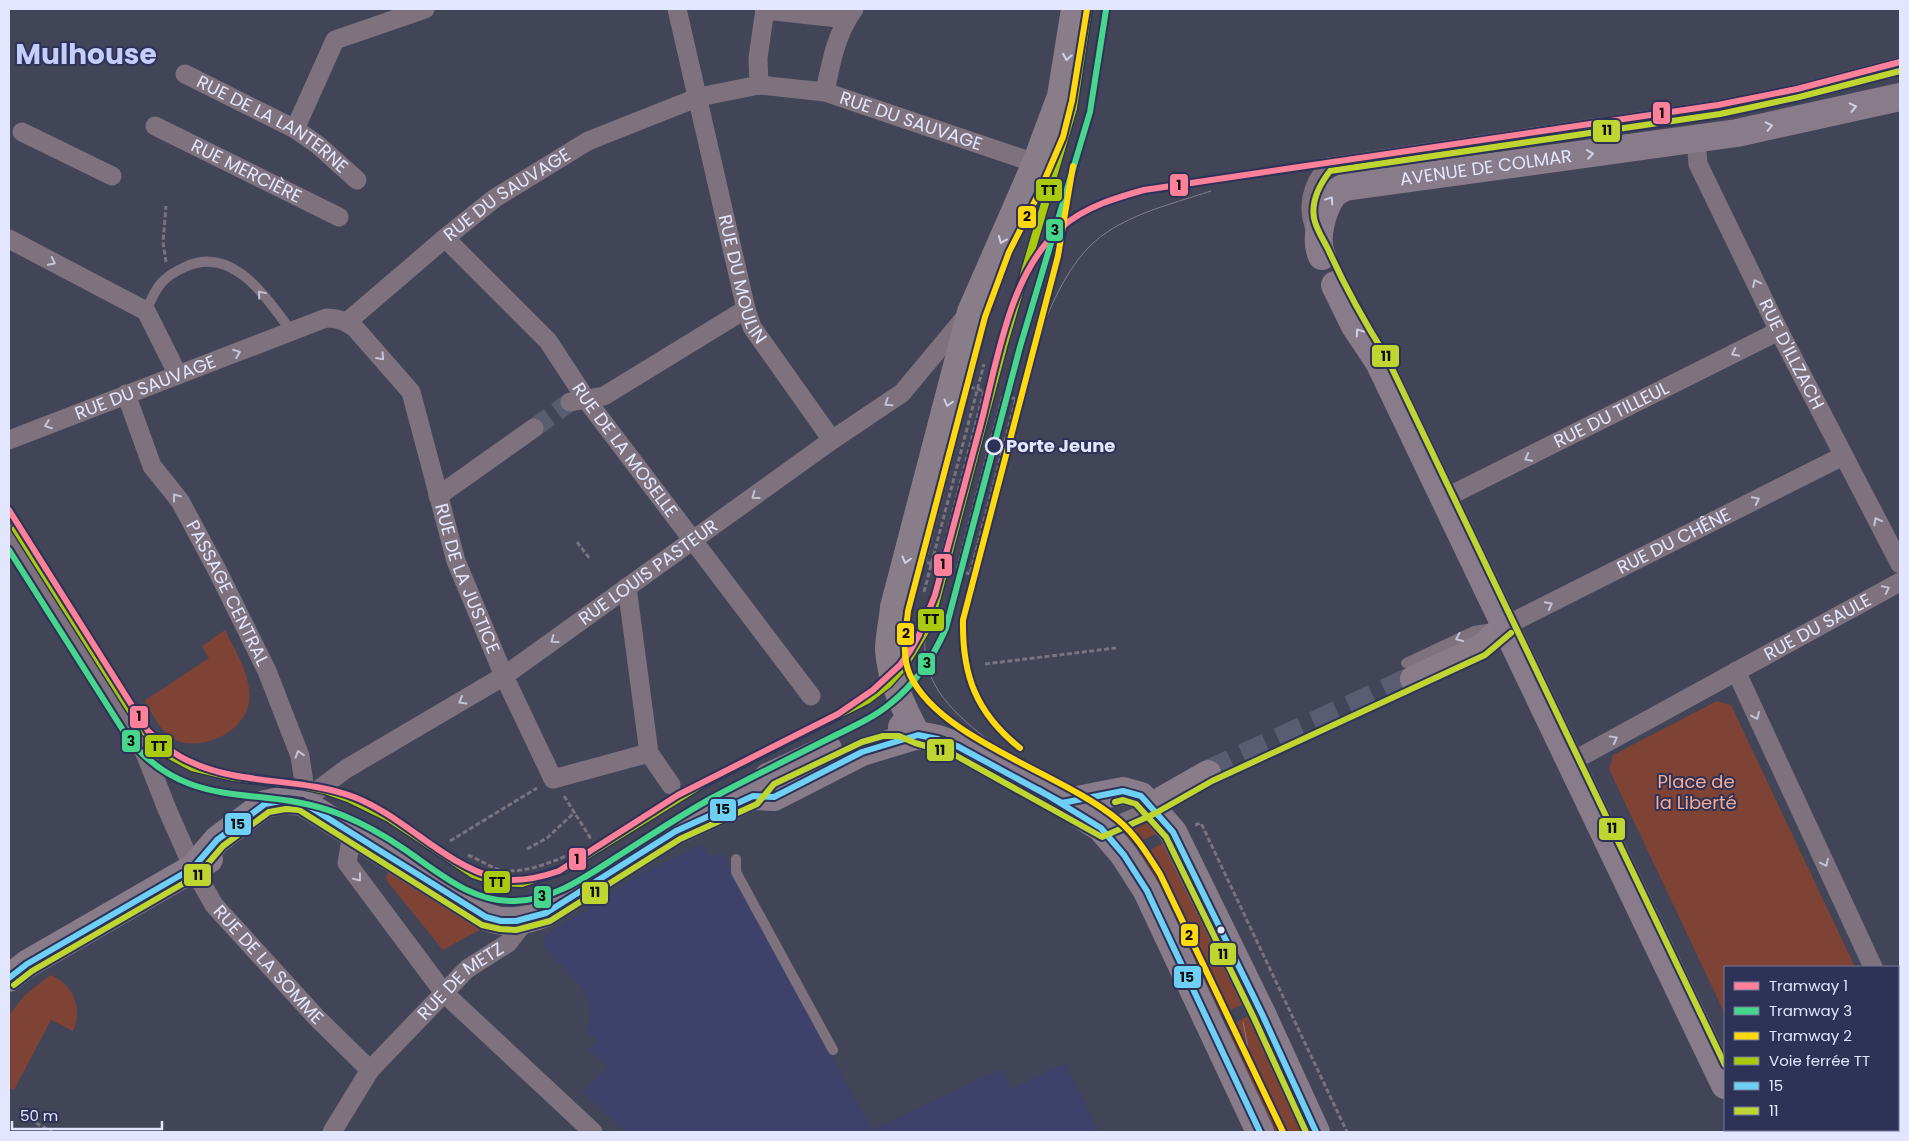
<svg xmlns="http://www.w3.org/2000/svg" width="1909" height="1141" font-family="Poppins,sans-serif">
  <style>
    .built { fill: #3e426b }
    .green { fill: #7e4334 }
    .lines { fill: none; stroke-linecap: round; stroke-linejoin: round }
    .street-tunnel { stroke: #5a5c71; stroke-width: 19; stroke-dasharray: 19 9; stroke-linecap: butt }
    .secondary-tunnel { stroke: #5a5c71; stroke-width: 26; stroke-dasharray: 26 13; stroke-linecap: butt }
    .path { stroke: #78737e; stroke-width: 3; stroke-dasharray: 5 2.5; stroke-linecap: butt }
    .lane { stroke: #7d727d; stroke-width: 10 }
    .street { stroke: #7d727d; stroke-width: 19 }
    .secondary { stroke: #897d89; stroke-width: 26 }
    .primary { stroke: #887b8a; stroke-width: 28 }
    .tram { stroke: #837e88; stroke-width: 1 }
    .bus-1-casing { stroke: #2e3257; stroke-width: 10 }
    .bus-2-casing { stroke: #2e3257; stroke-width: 10 }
    .bus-1 { stroke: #6fd0f6; stroke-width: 6 }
    .bus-2 { stroke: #bfd630; stroke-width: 6 }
    .rail-1-casing { stroke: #2e3257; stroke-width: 11 }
    .rail-1 { stroke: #aaca0e; stroke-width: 8 }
    .tram-1-casing { stroke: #2e3257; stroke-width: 10 }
    .tram-2-casing { stroke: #2e3257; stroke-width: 10 }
    .tram-3-casing { stroke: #2e3257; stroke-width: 10 }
    .tram-1 { stroke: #ff8099; stroke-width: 6 }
    .tram-2 { stroke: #46d78d; stroke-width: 6 }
    .tram-3 { stroke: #ffd80e; stroke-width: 6 }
    .oneway { stroke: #d0d1e7 }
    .oneway2 { stroke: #c4c3d7 }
    .stop-dot { fill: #2e3257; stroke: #e2e6fe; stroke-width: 2.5 }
    .bus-dot { fill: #e2e6fe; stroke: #2e3257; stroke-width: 2 }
    .labels { text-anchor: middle; stroke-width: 4; stroke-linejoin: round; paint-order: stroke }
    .street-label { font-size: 18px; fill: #e2e6fe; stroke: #2e3257 }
    .stop-label { font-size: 18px; font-weight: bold; fill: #e2e6fe; stroke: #2e3257; text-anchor: start }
    .park-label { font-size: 18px; fill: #f5ac95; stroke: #2e3257 }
    .town-label { font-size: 28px; font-weight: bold; fill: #c5cdfb; stroke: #2e3257 }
    .line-badge { stroke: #2e3257; stroke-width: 2 }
    .pale-badge-label { font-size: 14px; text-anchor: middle; font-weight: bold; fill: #111 }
  </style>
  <rect width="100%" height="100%" fill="#424458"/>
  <path class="built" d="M 703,844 L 710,857 L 721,852 L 872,1130 L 1002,1069 L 1012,1089 L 1065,1063 L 1099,1132 L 626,1132 L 583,1092 L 608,1066 L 589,1050 L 597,1041 L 588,1032 L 591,1012 L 588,1000 L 583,989 L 543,945 L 544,936 L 650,868 L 658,866 Z"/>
  <path class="green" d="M 225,630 C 236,652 252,676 249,702 C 245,732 202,752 175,740 C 161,733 153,714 144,701 L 209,658 L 202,646 Z
    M 1717,701 L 1731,705 L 1855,967 L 1725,967 L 1725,1014 L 1609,769 L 1613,755 Z
    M 1160,817 L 1165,830 L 1130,846 L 1125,837 L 1127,832 Z
    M 1171,839 L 1248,1002 L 1219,1015 L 1138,856 Z
    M 388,873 L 392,873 L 481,929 L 443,950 L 387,881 L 386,877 Z
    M 50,975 C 74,984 83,1008 73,1031 L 51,1020 L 14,1090 L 9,1088 L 9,1015 L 24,996 Z
    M 1247,1016 L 1254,1027 L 1310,1132 L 1275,1132 L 1225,1029 Z"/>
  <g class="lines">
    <path class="street-tunnel" d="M 534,428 L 570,402"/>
    <path class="secondary-tunnel" d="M 1208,773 L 1413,679"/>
    <path class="path" d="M 166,262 L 163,242 L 166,206
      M 970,387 L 984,391 L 939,566 L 925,562 Z
      M 1003,395 L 1016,399 L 970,574 L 957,570 Z
      M 577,542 L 590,559
      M 924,592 L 984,364
      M 956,601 L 1016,372
      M 985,664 L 1116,648
      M 564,796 L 591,839
      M 1195,825 L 1201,823 L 1347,1132
      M 450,841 L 537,788
      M 527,849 L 547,838 L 575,812
      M 468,855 C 478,859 487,865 497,869 C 517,876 551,863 570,854
      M 36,1123 L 53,1132"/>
    <path class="lane" d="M 1312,233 C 1301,208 1307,183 1325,163 L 1718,105 L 1797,89 L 1900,62
      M 146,311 C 156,287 162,277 185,267 C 233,244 267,299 292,332
      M 1406,663 L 1474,631 L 1494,628
      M 1102,827 L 1148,807
      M 736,859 L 736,872 L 833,1050"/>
    <g class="street">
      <path id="s1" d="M 677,9 L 746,309 L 752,327 L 832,440"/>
      <path d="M 765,10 L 847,19"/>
      <path id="s2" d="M 185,74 L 295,129 L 318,145 L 357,180"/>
      <path d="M 759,85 L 758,58 L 765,9"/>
      <path d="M 825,92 C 831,62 836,34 854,9"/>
      <path id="s3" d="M 155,126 L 339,217"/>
      <path d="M 295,129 L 335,40 L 425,9"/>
      <path d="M 22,132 L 112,176"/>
      <path id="s4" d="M 1696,140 L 1698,164 L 1779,331 L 1900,564"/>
      <path id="s5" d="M 445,238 L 548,341 L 588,402 L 811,696"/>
      <path d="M 9,239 L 146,311 L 178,375"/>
      <path id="s6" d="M 347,322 L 445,238 L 495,198 L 588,141 L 699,97 L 759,85 L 825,92 L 1035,163"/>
      <path id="s7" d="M 126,394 L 152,466 L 180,501 L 217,570 L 267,671 L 300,756 L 304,783 L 302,802"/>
      <path d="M 570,402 L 604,396 L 746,309"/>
      <path id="s8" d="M 9,440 L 326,318 C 338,318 345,321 355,328 L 411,392 L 456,561 L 504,676 L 553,779 L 649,753"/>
      <path d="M 438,496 L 534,428"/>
      <path id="s9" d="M 1445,498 L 1779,331"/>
      <path id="s10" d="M 9,534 L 139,738 L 167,809 L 193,868 L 214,905 L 316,1017 L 370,1070"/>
      <path d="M 627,587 L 649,753 L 671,785"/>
      <path id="s11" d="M 1505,626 L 1843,456"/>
      <path d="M 1736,671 L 1873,967"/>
      <path id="s12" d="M 1571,762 L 1900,582"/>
      <path id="s13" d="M 302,802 L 346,769 L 504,676 L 832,440 L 902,393 L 967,315"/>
      <path d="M 352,833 L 347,863 L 444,993 L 593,1132"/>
      <path d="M 1898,1019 L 1900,1024"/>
      <path id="s14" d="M 332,1132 L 370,1070 L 467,969 L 508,943 L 526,920"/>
    </g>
    <path class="secondary" d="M 1413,679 L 1481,647 L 1505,626
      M 918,735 C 904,709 890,681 888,650 C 888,636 892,621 893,607 L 970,312 L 1035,163 L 1060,96 L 1074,9
      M 1150,806 L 1208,773"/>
    <g class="primary">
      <path id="s15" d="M 1322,256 C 1314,240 1322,211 1332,196 C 1335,192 1340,190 1345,187 L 1737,133 L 1900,97"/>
      <path d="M 1335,285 L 1355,326 L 1379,362 L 1725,1085"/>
      <path d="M 902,727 L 918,735 L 938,739 L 957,746 L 1062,803 L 1101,828 L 1124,855 L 1147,891 L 1260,1132"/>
      <path d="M 753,796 L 768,777 L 828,749"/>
      <path d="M 1062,803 L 1123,791 L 1141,796 L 1173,832 L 1262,1014 L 1316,1132"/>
      <path d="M 193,868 L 217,840 L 265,804 L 286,800 L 302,802 L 486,917 C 507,925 525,921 546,913 L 676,831 L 753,796 L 774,797 L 862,752 L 918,735"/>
      <path d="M 9,978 L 27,964 L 209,859"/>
      <path d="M 1746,1130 L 1748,1132"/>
    </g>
    <path class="tram" d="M 1648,116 L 1720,115
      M 1033,350 C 1047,316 1061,277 1087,249 C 1118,216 1169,205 1211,191
      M 927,622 C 926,632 924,643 925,653 C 929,698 971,726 1003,752
      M 1243,1022 L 1251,1064"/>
    <g class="bus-1-casing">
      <path id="bus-1" d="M 1039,790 L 1101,828 L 1124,855 L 1147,891 L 1260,1132
        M 9,978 L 27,964 L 193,868 L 217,840 L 265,804 L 286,800 L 302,802 L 486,917 L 501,921 L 516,921 L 546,913 L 676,831 L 753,796 L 774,797 L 862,752 L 918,735 L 938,739 L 957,746 L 1062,803 L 1123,791 L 1141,796 L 1173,832 L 1262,1014 L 1316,1132"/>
    </g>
    <g class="bus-2-casing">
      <path id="bus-2" d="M 1115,802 L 1123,800 L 1136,804 L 1166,837 L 1254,1018 L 1306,1132
        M 14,985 L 32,971 L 198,875 L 223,846 L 269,812 L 286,809 L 299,810 L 482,925 L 500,929 L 516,930 L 550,921 L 680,839 L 757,804 L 774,784 L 862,742 L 883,736 L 899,736 L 915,743 L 953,754 L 1102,837 L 1154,814 L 1212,781 L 1485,655 L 1511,633
        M 1725,1065 L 1387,358 C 1365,323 1345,287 1328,249 C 1323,239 1316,229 1314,218 C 1311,201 1320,184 1330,171 L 1720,114 L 1799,97 L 1900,71"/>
    </g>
    <use href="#bus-1" class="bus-1"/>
    <use href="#bus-2" class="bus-2"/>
    <g class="rail-1-casing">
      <path id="rail-1" d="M 16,529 L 142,728 L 164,752 L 192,767 L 234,777 L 302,785 L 325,790 L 348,798 L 389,818 L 473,874 L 497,882 L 522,883 L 564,869 L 703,783 L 867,700 L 888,684 L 904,666 L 930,623 L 1004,343 L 1073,108 L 1088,9"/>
    </g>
    <use href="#rail-1" class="rail-1"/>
    <g class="tram-1-casing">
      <path id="tram-1" d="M 9,510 L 148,731 C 161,743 174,755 191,762 C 242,786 302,777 354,797 C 405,817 443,864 496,878 C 517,883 539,878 559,871 L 678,795 L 838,714 L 873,690 L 900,665 L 910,651 L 919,635 L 935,595 C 950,539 965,483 980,427 C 997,363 1009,272 1062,227 C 1085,207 1115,198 1144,190 L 1718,105 L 1797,89 L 1900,62"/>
    </g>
    <g class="tram-2-casing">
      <path id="tram-2" d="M 9,550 L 128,738 C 191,816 262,782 342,815 C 364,824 385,836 404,849 C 438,872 472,903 515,901 C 553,900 584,878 615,858 C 647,838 679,816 712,798 C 752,777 792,757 832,737 C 852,727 873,718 890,704 C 915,684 933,658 946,628 L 1020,347 L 1090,112 L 1106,10"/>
    </g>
    <g class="tram-3-casing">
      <path id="tram-3" d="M 1087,9 L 1072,101 L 1063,137 L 1039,193 L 1009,252 L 985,317 L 908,611 C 906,631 901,655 910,675 C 940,740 1062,773 1118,820 C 1136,835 1148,855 1160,874 L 1283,1132
        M 1020,748 C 976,713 962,675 963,620 L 1058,256 L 1073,166"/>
    </g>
    <use href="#tram-1" class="tram-1"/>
    <use href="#tram-2" class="tram-2"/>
    <use href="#tram-3" class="tram-3"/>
  </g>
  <defs><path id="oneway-chevron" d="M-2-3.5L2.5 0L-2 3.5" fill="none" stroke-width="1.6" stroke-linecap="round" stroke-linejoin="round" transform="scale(1.25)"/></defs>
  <g class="oneway">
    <use href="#oneway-chevron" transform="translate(1067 57) rotate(99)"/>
    <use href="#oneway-chevron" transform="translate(1853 107) rotate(-13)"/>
    <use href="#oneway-chevron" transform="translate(1769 126) rotate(-13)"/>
    <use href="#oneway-chevron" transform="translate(1590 154) rotate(-8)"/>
    <use href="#oneway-chevron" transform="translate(1330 200) rotate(-56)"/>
    <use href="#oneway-chevron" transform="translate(1002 240) rotate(113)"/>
    <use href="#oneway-chevron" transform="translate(1359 332) rotate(-124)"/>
    <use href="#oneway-chevron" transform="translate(948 403) rotate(105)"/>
    <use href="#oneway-chevron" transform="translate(906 560) rotate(105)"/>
  </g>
  <g class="oneway2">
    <use href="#oneway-chevron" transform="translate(52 262) rotate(27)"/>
    <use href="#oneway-chevron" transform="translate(1756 283) rotate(-116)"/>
    <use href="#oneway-chevron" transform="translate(261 294) rotate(-130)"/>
    <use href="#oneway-chevron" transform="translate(237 353) rotate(-21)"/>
    <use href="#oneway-chevron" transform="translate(1735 353) rotate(153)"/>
    <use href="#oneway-chevron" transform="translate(381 357) rotate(48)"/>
    <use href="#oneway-chevron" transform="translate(888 403) rotate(146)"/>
    <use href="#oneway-chevron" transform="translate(48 425) rotate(159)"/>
    <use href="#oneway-chevron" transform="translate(1528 458) rotate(153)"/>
    <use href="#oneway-chevron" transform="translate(755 496) rotate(144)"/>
    <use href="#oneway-chevron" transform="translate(176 497) rotate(-127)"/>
    <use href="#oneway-chevron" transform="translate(1756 500) rotate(-27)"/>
    <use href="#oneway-chevron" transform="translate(1877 521) rotate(-118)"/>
    <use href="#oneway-chevron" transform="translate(1886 589) rotate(-26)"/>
    <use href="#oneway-chevron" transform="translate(1549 605) rotate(-27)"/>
    <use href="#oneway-chevron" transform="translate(1459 638) rotate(155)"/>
    <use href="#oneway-chevron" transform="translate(554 640) rotate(144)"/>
    <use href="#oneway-chevron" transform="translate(462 701) rotate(150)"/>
    <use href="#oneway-chevron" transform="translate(1756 716) rotate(65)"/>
    <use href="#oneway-chevron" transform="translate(1614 739) rotate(-29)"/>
    <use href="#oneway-chevron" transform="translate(299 754) rotate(-107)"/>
    <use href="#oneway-chevron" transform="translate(1825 863) rotate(65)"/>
    <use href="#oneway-chevron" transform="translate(358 878) rotate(53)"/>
  </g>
  <circle class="stop-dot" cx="994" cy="446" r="8"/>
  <circle class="bus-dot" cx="1221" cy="930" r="4.5"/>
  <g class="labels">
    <g class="street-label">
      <text dy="6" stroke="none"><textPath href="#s6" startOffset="640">RUE DU SAUVAGE</textPath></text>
      <text dy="6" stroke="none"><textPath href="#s2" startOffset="101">RUE DE LA LANTERNE</textPath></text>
      <text dy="6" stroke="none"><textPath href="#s15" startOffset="221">AVENUE DE COLMAR</textPath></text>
      <text dy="6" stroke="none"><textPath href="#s3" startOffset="102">RUE MERCIÈRE</textPath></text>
      <text dy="6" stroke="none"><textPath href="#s6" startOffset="205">RUE DU SAUVAGE</textPath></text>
      <text dy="6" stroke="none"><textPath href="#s1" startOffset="278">RUE DU MOULIN</textPath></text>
      <text dy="6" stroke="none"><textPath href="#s4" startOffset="236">RUE D'ILLZACH</textPath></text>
      <text dy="6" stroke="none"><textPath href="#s8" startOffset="146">RUE DU SAUVAGE</textPath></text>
      <text dy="6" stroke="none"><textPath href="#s9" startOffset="186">RUE DU TILLEUL</textPath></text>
      <text dy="6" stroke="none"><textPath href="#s5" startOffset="279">RUE DE LA MOSELLE</textPath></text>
      <text dy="6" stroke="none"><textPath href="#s11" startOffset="189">RUE DU CHÊNE</textPath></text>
      <text dy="6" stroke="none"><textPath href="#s13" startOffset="416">RUE LOUIS PASTEUR</textPath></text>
      <text dy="6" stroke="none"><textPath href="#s8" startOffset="651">RUE DE LA JUSTICE</textPath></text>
      <text dy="6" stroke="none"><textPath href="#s7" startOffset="225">PASSAGE CENTRAL</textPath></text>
      <text dy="6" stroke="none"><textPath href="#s12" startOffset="281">RUE DU SAULE</textPath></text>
      <text dy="6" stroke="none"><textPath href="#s10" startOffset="506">RUE DE LA SOMME</textPath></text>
      <text dy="6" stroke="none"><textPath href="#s14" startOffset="200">RUE DE METZ</textPath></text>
    </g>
    <g class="stop-label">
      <text x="1006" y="452">Porte Jeune</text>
    </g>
    <g class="park-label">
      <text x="1696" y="788">Place de<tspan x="1696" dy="21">la Liberté</tspan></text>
    </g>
    <g class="town-label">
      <text x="86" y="64">Mulhouse</text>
    </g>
  </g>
  <g class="line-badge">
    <rect x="1652" y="101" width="19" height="24" rx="5" fill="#ff8099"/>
    <rect x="1592" y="119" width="29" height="24" rx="5" fill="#bfd630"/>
    <rect x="1169" y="173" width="20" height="24" rx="5" fill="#ff8099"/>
    <rect x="1035" y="178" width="28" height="24" rx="5" fill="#aaca0e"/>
    <rect x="1017" y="205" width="20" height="24" rx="5" fill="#ffd80e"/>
    <rect x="1045" y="218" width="19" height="24" rx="5" fill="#46d78d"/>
    <rect x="1371" y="344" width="29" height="24" rx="5" fill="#bfd630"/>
    <rect x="933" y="553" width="20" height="24" rx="5" fill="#ff8099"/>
    <rect x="917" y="608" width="28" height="24" rx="5" fill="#aaca0e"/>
    <rect x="896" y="622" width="19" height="24" rx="5" fill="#ffd80e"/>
    <rect x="917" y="652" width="19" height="24" rx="5" fill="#46d78d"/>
    <rect x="129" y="705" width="20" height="24" rx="5" fill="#ff8099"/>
    <rect x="121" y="729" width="20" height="24" rx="5" fill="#46d78d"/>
    <rect x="144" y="734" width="29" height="24" rx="5" fill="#aaca0e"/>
    <rect x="926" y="738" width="29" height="24" rx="5" fill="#bfd630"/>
    <rect x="709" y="798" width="28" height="24" rx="5" fill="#6fd0f6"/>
    <rect x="224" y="812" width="28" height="24" rx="5" fill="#6fd0f6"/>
    <rect x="1598" y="817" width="28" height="24" rx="5" fill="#bfd630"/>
    <rect x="568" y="847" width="19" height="24" rx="5" fill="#ff8099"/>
    <rect x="183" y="863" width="29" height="24" rx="5" fill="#bfd630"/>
    <rect x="483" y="870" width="28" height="24" rx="5" fill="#aaca0e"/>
    <rect x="581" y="881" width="28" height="24" rx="5" fill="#bfd630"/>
    <rect x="533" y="885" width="19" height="24" rx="5" fill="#46d78d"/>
    <rect x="1180" y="923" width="19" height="24" rx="5" fill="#ffd80e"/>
    <rect x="1209" y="942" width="28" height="24" rx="5" fill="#bfd630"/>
    <rect x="1173" y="965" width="29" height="24" rx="5" fill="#6fd0f6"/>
  </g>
  <g class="pale-badge-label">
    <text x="1662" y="118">1</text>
    <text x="1607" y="135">11</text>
    <text x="1179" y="190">1</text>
    <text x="1049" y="195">TT</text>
    <text x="1027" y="221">2</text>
    <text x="1055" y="235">3</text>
    <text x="1386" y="361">11</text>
    <text x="943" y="569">1</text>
    <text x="931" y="624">TT</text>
    <text x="906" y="638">2</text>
    <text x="927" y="668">3</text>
    <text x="139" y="721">1</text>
    <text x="131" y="746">3</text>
    <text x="159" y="751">TT</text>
    <text x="940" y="755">11</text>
    <text x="723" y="814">15</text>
    <text x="238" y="829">15</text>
    <text x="1612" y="833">11</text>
    <text x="577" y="864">1</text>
    <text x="198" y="880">11</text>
    <text x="497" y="887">TT</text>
    <text x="595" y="897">11</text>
    <text x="542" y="901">3</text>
    <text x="1189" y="940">2</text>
    <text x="1223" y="959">11</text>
    <text x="1187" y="982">15</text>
  </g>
  <rect width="1909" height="1141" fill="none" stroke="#e2e6fe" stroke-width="20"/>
  <rect x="1724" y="966" width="175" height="165" fill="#2e3257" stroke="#767a9a"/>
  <rect x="1734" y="982" width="25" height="8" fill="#ff8099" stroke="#767a9a"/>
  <text x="1769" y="991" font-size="15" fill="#e2e6fe">Tramway 1</text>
  <rect x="1734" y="1007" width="25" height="8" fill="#46d78d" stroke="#767a9a"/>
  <text x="1769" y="1016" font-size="15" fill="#e2e6fe">Tramway 3</text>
  <rect x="1734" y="1032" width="25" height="8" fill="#ffd80e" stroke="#767a9a"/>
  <text x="1769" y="1041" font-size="15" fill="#e2e6fe">Tramway 2</text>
  <rect x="1734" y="1057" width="25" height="8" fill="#aaca0e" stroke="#767a9a"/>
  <text x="1769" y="1066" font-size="15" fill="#e2e6fe">Voie ferrée TT</text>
  <rect x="1734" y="1082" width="25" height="8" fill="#6fd0f6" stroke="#767a9a"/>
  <text x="1769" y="1091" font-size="15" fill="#e2e6fe">15</text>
  <rect x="1734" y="1107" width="25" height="8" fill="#bfd630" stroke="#767a9a"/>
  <text x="1769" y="1116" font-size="15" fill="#e2e6fe">11</text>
  <path d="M12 1121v8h150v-8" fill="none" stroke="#e2e6fe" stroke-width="2.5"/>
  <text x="20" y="1121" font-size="15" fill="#e2e6fe" stroke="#2e3257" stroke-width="4" paint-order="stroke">50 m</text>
</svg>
